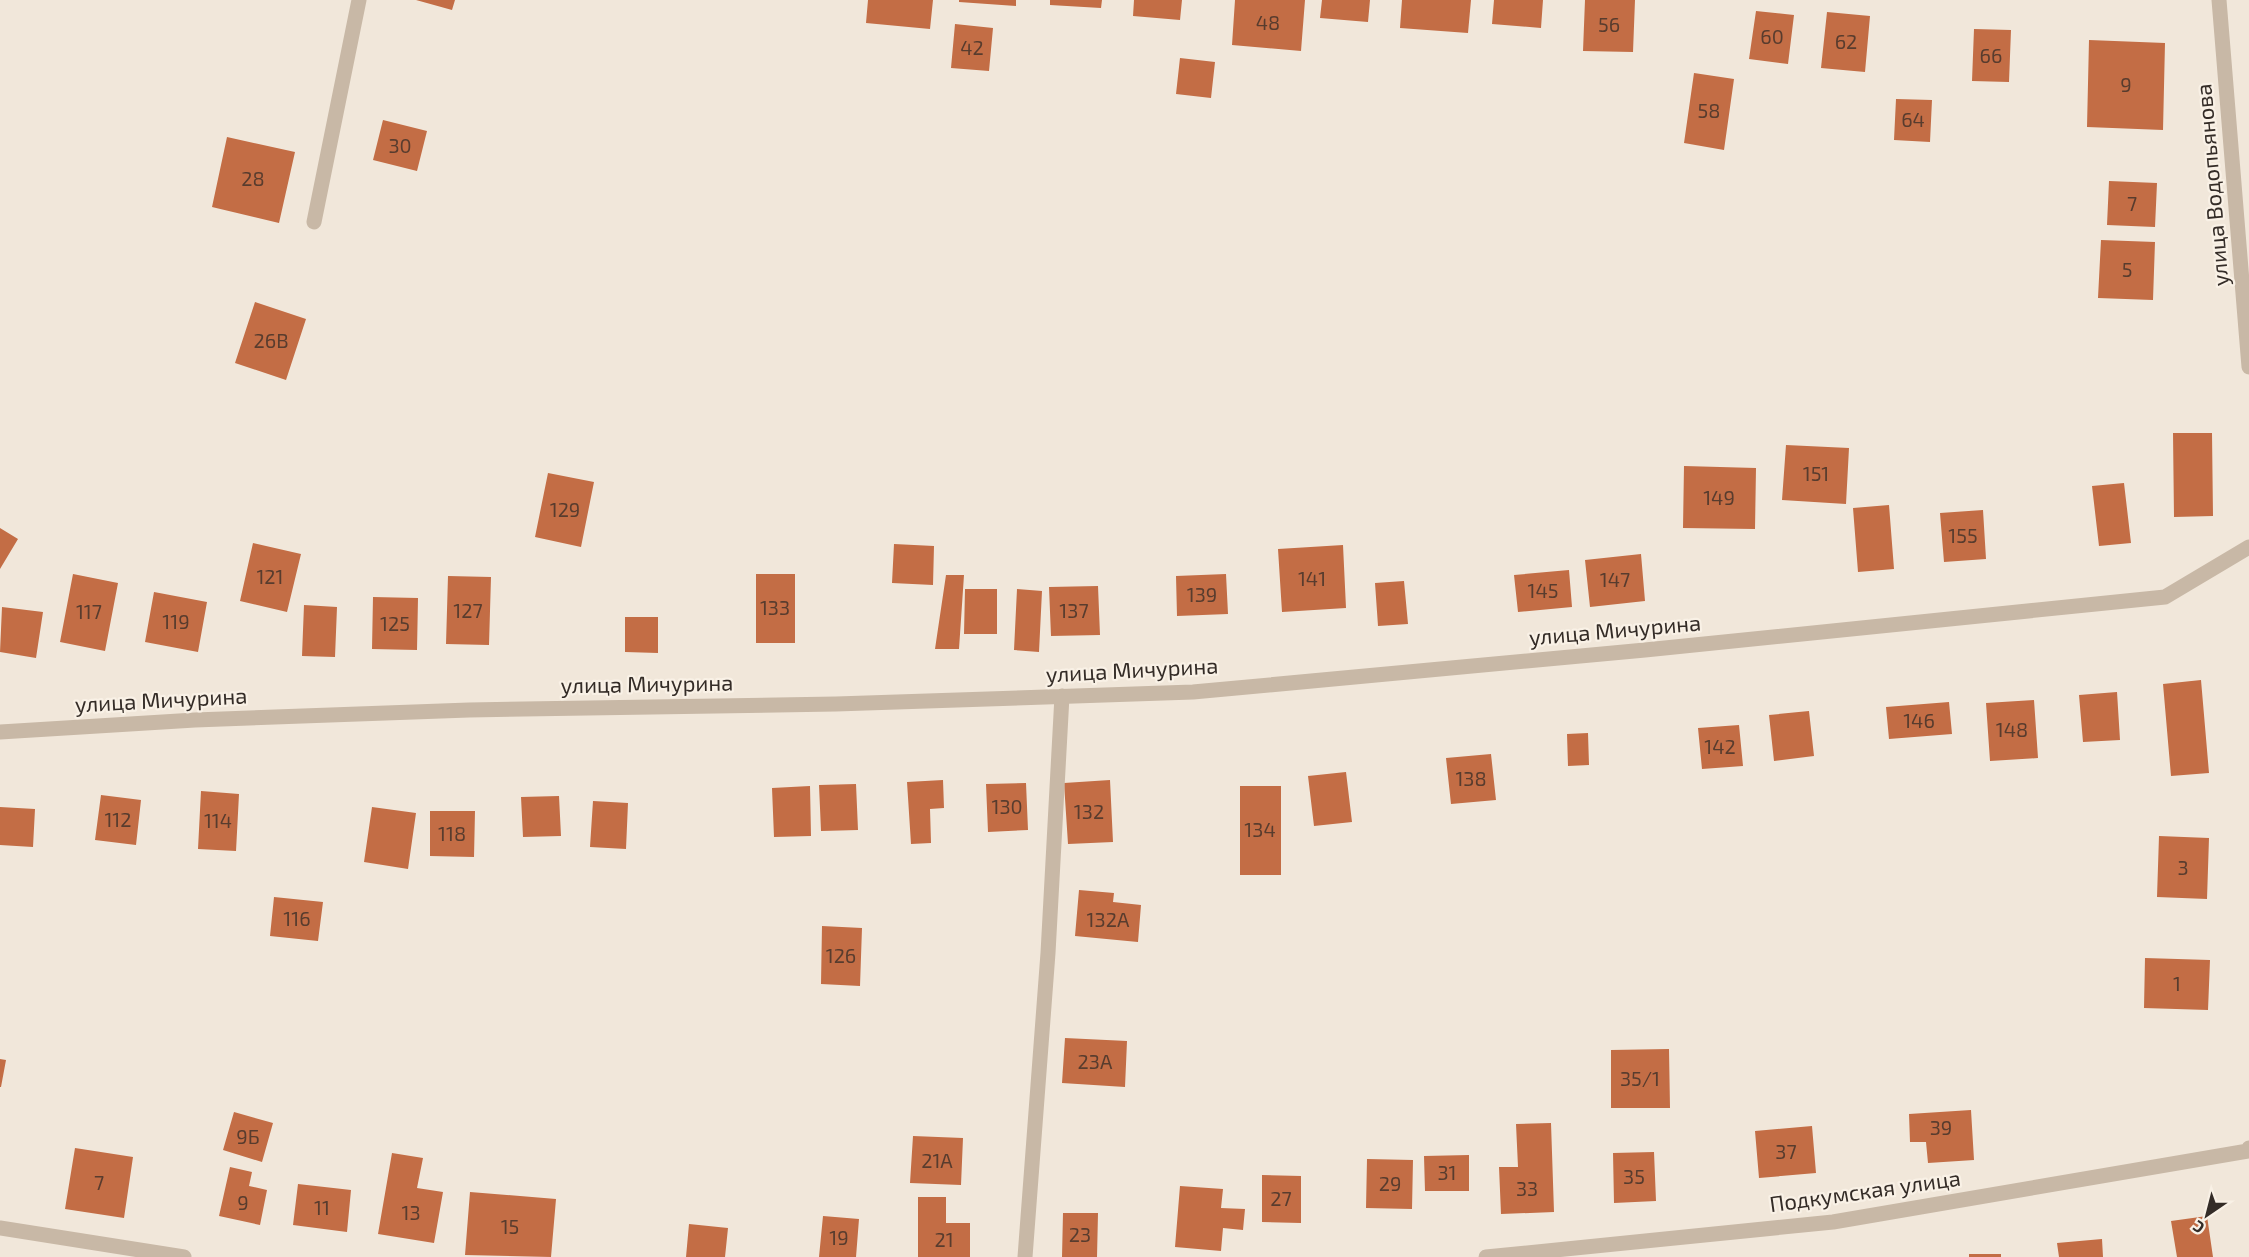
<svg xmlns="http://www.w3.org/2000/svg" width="2249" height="1257" font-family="'Exo 2',sans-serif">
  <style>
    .building { fill: #c36d45 }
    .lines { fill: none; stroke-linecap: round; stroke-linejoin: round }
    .street { stroke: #c8b8a6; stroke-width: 15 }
    .labels { text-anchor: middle; stroke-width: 4.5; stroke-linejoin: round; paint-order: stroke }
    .number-label { font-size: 20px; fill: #583c2e }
    .street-label { font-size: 22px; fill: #342c27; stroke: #f9f1e6 }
  </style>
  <rect width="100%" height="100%" fill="#f1e7da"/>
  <path class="building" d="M 416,0 L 455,0 L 452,10 Z
    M 868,0 L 933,0 L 930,29 L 866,23 Z
    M 959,0 L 1016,0 L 1016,6 L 959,2 Z
    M 1050,0 L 1102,0 L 1101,8 L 1050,5 Z
    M 1134,0 L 1182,0 L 1180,20 L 1133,16 Z
    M 1235,0 L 1305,0 L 1301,51 L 1232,45 Z
    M 1322,0 L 1370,0 L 1368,22 L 1320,18 Z
    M 1402,0 L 1471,0 L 1468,33 L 1400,28 Z
    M 1494,0 L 1543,0 L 1541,28 L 1492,24 Z
    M 1585,0 L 1635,0 L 1633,52 L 1583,51 Z
    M 1756,11 L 1794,15 L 1788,64 L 1749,59 Z
    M 1827,12 L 1870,16 L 1865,72 L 1821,68 Z
    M 955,24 L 993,28 L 989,71 L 951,68 Z
    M 1974,29 L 2011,30 L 2009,82 L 1972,81 Z
    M 2089,40 L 2165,43 L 2163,130 L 2087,127 Z
    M 1180,58 L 1215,62 L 1211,98 L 1176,94 Z
    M 1694,73 L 1734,79 L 1724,150 L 1684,143 Z
    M 1896,99 L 1932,100 L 1930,142 L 1894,140 Z
    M 383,120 L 427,131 L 417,171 L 373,160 Z
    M 227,137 L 295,152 L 279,223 L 212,207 Z
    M 2109,181 L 2157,183 L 2155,227 L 2107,225 Z
    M 2101,240 L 2155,242 L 2153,300 L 2098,298 Z
    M 255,302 L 306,319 L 286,380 L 235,363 Z
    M 2173,433 L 2212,433 L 2213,516 L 2174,517 Z
    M 1786,445 L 1849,448 L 1846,504 L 1782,500 Z
    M 1684,466 L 1756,468 L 1755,529 L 1683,528 Z
    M 548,473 L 594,482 L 581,547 L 535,537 Z
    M 2124,483 L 2131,543 L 2099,546 L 2092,486 Z
    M 1889,505 L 1894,569 L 1858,572 L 1853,508 Z
    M 1983,510 L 1986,559 L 1944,562 L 1940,513 Z
    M 0,528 L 18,539 L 0,569 Z
    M 253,543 L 301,554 L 287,612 L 240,601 Z
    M 894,544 L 934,546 L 933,585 L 892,583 Z
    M 1343,545 L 1346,608 L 1282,612 L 1278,549 Z
    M 1641,554 L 1645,601 L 1590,607 L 1585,560 Z
    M 1569,570 L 1572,607 L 1518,612 L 1514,575 Z
    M 73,574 L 118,583 L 105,651 L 60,642 Z
    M 756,574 L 795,574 L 795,643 L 756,643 Z
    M 1226,574 L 1228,614 L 1177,616 L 1176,576 Z
    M 946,575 L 964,575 L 959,649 L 935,649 Z
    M 448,576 L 491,577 L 489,645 L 446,644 Z
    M 1404,581 L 1408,624 L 1378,626 L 1375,583 Z
    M 1098,586 L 1100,635 L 1051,636 L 1049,587 Z
    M 965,589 L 997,589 L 997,634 L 964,634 Z
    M 1017,589 L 1042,591 L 1039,652 L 1014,650 Z
    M 154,592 L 207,602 L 198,652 L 145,642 Z
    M 373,597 L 418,598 L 417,650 L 372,649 Z
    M 304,605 L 337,607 L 335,657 L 302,656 Z
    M 2,607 L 43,612 L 36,658 L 0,652 Z
    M 625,617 L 658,617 L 658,653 L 625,652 Z
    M 2201,680 L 2209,773 L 2171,776 L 2163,684 Z
    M 2117,692 L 2120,740 L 2083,742 L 2079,695 Z
    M 2034,700 L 2038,758 L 1990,761 L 1986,703 Z
    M 1949,702 L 1952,734 L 1889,739 L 1886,707 Z
    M 1809,711 L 1814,756 L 1774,761 L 1769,715 Z
    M 1739,725 L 1743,766 L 1702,769 L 1698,728 Z
    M 1588,733 L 1589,765 L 1568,766 L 1567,734 Z
    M 1491,754 L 1496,800 L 1451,804 L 1446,758 Z
    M 1346,772 L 1352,822 L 1314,826 L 1308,776 Z
    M 943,780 L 944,808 L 930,809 L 931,843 L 911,844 L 907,782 Z
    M 1110,780 L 1113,842 L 1068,844 L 1064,783 Z
    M 1026,783 L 1028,830 L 988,832 L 986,784 Z
    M 856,784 L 858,830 L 821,831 L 819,785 Z
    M 810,786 L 811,836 L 774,837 L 772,788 Z
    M 1240,786 L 1281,786 L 1281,875 L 1240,875 Z
    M 201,791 L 239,794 L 236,851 L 198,849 Z
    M 101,795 L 141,800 L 136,845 L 95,840 Z
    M 559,796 L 561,836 L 523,837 L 521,797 Z
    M 593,801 L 628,803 L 626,849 L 590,847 Z
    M 0,807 L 35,809 L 33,847 L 0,845 Z
    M 372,807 L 416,813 L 408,869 L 364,862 Z
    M 430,811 L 475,811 L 474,857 L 430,856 Z
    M 2159,836 L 2209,838 L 2207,899 L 2157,897 Z
    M 1079,890 L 1114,893 L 1113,902 L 1141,905 L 1138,942 L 1075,936 Z
    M 274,897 L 323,902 L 318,941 L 270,936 Z
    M 822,926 L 862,928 L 860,986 L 821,984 Z
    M 2145,958 L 2210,960 L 2208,1010 L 2144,1008 Z
    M 1065,1038 L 1127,1041 L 1125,1087 L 1062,1083 Z
    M 1669,1049 L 1670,1108 L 1611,1108 L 1611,1050 Z
    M 0,1059 L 6,1060 L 1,1087 L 0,1087 Z
    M 1971,1110 L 1974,1160 L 1928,1163 L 1926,1142 L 1910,1142 L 1909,1114 Z
    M 234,1112 L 273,1123 L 262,1162 L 223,1150 Z
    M 1551,1123 L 1554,1212 L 1501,1214 L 1499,1167 L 1518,1167 L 1516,1124 Z
    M 1812,1126 L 1816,1173 L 1759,1178 L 1755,1131 Z
    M 913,1136 L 963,1138 L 961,1185 L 910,1183 Z
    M 75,1148 L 133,1157 L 124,1218 L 65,1209 Z
    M 1654,1152 L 1656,1201 L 1614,1203 L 1613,1153 Z
    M 392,1153 L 423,1158 L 417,1188 L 443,1192 L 434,1243 L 378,1234 Z
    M 1469,1155 L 1469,1191 L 1425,1191 L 1424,1156 Z
    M 1367,1159 L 1413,1160 L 1412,1209 L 1366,1208 Z
    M 230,1167 L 252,1172 L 249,1186 L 267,1190 L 260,1225 L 219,1216 Z
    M 1262,1175 L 1301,1176 L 1301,1223 L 1262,1222 Z
    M 298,1184 L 351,1190 L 347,1232 L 293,1225 Z
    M 1180,1186 L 1223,1189 L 1221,1208 L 1245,1209 L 1243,1230 L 1223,1228 L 1221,1251 L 1175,1247 Z
    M 470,1192 L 556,1199 L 551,1257 L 465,1255 Z
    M 918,1197 L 946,1197 L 946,1223 L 970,1223 L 970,1257 L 918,1257 Z
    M 1063,1213 L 1098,1213 L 1097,1257 L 1062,1257 Z
    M 823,1216 L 859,1219 L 856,1257 L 819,1257 Z
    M 2207,1216 L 2213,1257 L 2177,1257 L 2171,1221 Z
    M 689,1224 L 728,1228 L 725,1257 L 686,1257 Z
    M 2102,1239 L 2103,1257 L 2059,1257 L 2057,1243 Z
    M 1969,1254 L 2001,1254 L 2001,1257 L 1969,1257 Z"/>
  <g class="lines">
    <path class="street" d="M 2219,0 L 2249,367
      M 314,222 L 359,0
      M 0,732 L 195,720 L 469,710 L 836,704 L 1193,692 L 1645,650 L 2165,597 L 2249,547
      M 0,1228 L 184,1257
      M 1025,1257 L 1048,953 L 1062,696
      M 1486,1257 L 1833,1222 L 2248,1151 L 2249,1148"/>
  </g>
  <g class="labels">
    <g class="number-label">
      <text x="1268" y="30">48</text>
      <text x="1609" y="32">56</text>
      <text x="1772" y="44">60</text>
      <text x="1846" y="49">62</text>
      <text x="972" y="55">42</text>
      <text x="1991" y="63">66</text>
      <text x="2126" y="92">9</text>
      <text x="1709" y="118">58</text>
      <text x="1913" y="127">64</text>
      <text x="400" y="153">30</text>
      <text x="253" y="186">28</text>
      <text x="2132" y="211">7</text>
      <text x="2127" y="277">5</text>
      <text x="271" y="348">26В</text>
      <text x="1816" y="481">151</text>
      <text x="1719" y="505">149</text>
      <text x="565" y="517">129</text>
      <text x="1963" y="543">155</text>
      <text x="270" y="584">121</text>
      <text x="1312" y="586">141</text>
      <text x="1615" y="587">147</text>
      <text x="1543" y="598">145</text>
      <text x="1202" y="602">139</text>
      <text x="775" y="615">133</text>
      <text x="468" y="618">127</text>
      <text x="1074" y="618">137</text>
      <text x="89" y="619">117</text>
      <text x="176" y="629">119</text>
      <text x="395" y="631">125</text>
      <text x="1919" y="728">146</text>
      <text x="2012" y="737">148</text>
      <text x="1720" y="754">142</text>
      <text x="1471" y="786">138</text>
      <text x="1007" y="814">130</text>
      <text x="1089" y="819">132</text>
      <text x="118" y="827">112</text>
      <text x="218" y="828">114</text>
      <text x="1260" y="837">134</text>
      <text x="452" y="841">118</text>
      <text x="2183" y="875">3</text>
      <text x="297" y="926">116</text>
      <text x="1108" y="927">132А</text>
      <text x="841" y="963">126</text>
      <text x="2177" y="991">1</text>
      <text x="1095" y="1069">23А</text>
      <text x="1640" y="1086">35/1</text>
      <text x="1941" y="1135">39</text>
      <text x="248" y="1144">9Б</text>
      <text x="1786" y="1159">37</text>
      <text x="937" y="1168">21А</text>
      <text x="1447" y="1180">31</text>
      <text x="1634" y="1184">35</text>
      <text x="99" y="1190">7</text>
      <text x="1390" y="1191">29</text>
      <text x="1527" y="1196">33</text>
      <text x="1281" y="1206">27</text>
      <text x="243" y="1210">9</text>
      <text x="322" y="1215">11</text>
      <text x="411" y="1220">13</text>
      <text x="510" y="1234">15</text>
      <text x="1080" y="1242">23</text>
      <text x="839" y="1245">19</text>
      <text x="944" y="1247">21</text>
    </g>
    <g class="street-label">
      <text transform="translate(2212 185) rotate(-95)" y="8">улица Водопьянова</text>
      <text transform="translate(1615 630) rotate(-5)" y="8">улица Мичурина</text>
      <text transform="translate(1132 670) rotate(-3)" y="8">улица Мичурина</text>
      <text transform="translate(647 684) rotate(-1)" y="8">улица Мичурина</text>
      <text transform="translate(161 700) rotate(-3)" y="8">улица Мичурина</text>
      <text transform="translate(1865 1191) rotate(-8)" y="8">Подкумская улица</text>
    </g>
  </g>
  <g transform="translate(2207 1215) rotate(215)" stroke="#f9f1e6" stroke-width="4.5" paint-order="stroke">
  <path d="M0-4.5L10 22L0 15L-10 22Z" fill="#342c27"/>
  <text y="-9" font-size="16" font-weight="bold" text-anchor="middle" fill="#342c27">С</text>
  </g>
</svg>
